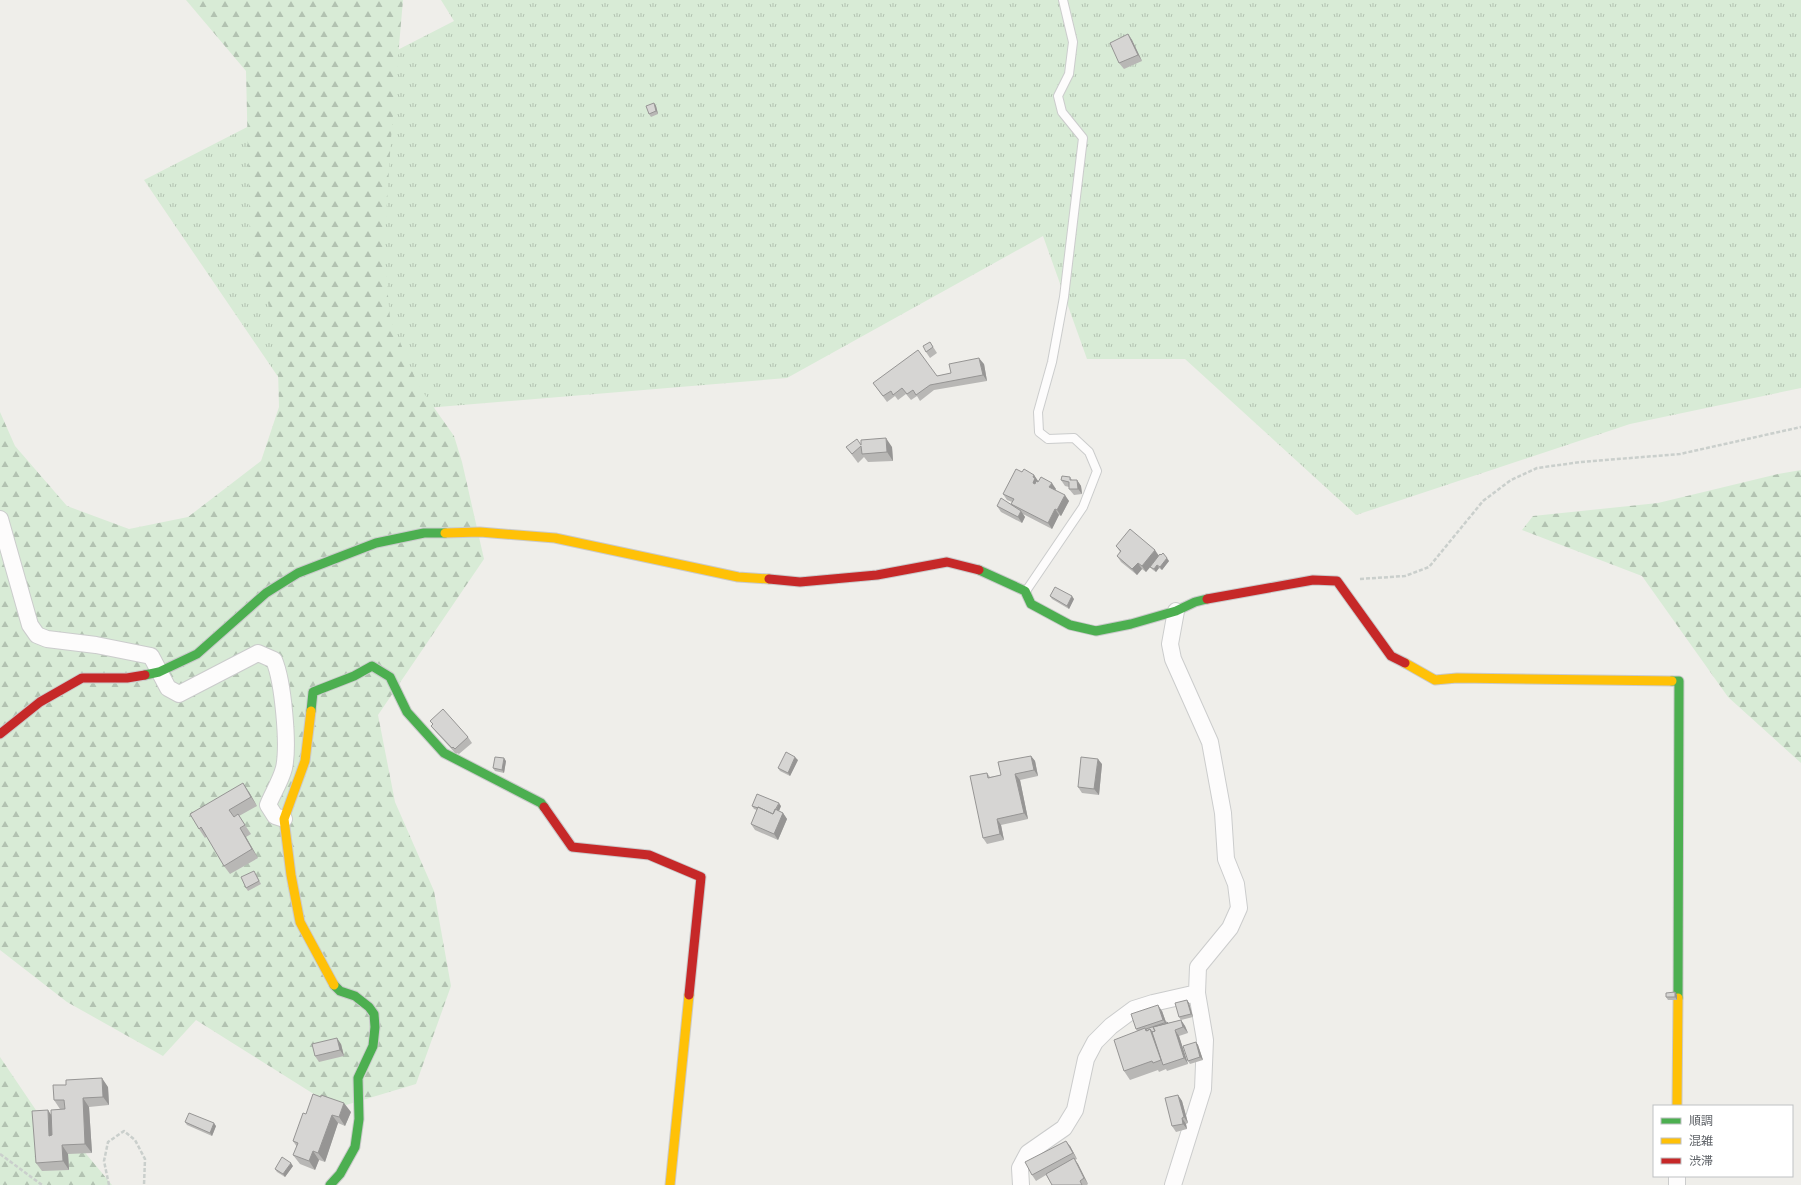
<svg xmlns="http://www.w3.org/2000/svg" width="1801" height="1185" font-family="Roboto,'Noto Sans JP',sans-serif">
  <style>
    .grass { fill: url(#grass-tufts) }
    .forest { fill: url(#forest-firs) }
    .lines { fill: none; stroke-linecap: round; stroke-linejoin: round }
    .lane-casing { stroke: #cbcccc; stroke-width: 10 }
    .street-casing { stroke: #cbcccc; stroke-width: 18 }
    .fast-casing { stroke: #cacacb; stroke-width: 11 }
    .slow-casing { stroke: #cacacb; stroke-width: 11 }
    .jam-casing { stroke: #cacacb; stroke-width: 11 }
    .path { stroke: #cacfcc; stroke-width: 2.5; stroke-dasharray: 4 2; stroke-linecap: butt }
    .lane { stroke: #fdfcfc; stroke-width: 8 }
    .street { stroke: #fdfcfc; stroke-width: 16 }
    .fast { stroke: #4caf50; stroke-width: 9 }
    .slow { stroke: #ffc107; stroke-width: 9 }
    .jam { stroke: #c62828; stroke-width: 9 }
    .wall { fill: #b8b7b5 }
    .shaded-wall { fill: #969594 }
    .building { fill: #d6d5d3; stroke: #969594 }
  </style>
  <defs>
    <pattern id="grass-tufts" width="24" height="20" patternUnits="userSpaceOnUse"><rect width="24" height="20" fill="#d8ebd6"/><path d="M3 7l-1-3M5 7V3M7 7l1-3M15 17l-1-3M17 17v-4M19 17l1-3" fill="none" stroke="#b2c2b1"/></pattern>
    <pattern id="forest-firs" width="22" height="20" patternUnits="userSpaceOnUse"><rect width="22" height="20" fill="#d8ebd6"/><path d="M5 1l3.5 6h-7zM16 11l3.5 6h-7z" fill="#b2c2b1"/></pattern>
  </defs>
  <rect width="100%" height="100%" fill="#efeeea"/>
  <path class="grass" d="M 441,0 L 1801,0 L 1801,388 L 1630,424 L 1356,515 L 1185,359 L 1087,359 L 1043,236 L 787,378 L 306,418 L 144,180 L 454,21 Z"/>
  <path class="forest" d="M 186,0 L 403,0 L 391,138 L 384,250 L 390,318 L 418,385 L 454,436 L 462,462 L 484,559 L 378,715 L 395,802 L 434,891 L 451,986 L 416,1084 L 336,1108 L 196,1020 L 163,1056 L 67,1002 L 0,950 L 0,412 L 15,446 L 67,506 L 129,529 L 188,517 L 261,461 L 279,407 L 277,332 L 250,243 L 246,71 Z
    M 1801,470 L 1801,763 L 1728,697 L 1642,576 L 1522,530 L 1533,516 L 1658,503 L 1778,474 Z
    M 0,1057 L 44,1122 L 82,1149 L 112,1185 L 0,1185 Z"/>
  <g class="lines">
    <g class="lane-casing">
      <path id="lane" d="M 1026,591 L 1083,507 L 1097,471 L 1089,452 L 1074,438 L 1048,439 L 1039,432 L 1038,412 L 1052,362 L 1064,297 L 1083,138 L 1062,112 L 1058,96 L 1069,74 L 1073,42 L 1063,0"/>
    </g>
    <g class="street-casing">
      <path id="street" d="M 0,519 L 30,625 L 37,635 L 47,639 L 96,645 L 151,656 L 168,688 L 179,694 L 258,653 L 274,660 C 283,681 289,745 284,768 C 281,780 273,793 268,805 L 275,816 L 284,819
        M 1021,1185 L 1020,1168 L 1028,1153 L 1064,1128 L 1075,1110 L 1086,1059 L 1095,1042 L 1111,1026 L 1134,1009 L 1153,1003 L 1197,993
        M 1173,1185 L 1203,1089 L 1205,1040 L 1197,993 L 1198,967 L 1230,928 L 1239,908 L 1236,884 L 1226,859 L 1223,813 L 1210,742 L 1173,659 L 1170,644 L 1176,611
        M 1677,1185 L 1677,1176"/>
    </g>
    <g class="fast-casing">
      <path id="fast" d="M 979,570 L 1025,591 L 1031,604 L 1070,625 L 1096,631 L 1131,624 L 1176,611 L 1195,602 L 1207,599
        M 145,675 L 159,672 L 197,654 L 266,593 L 298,573 L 376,543 L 424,533 L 445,533
        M 1672,681 L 1679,681 L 1678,998
        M 311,711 L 313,692 L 354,676 L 372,666 L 390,677 L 407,712 L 444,753 L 541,803 L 544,807
        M 330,1185 L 340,1174 L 355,1147 L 359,1119 L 358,1078 L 373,1046 L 375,1027 L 374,1014 L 369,1007 L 355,996 L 340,991 L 334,985"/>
    </g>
    <g class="slow-casing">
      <path id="slow" d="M 445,533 L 480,532 L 555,538 L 738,577 L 769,579
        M 1405,663 L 1435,680 L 1457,678 L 1672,681
        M 311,711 L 305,761 L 284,819 L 291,875 L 300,922 L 334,985
        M 1677,1106 L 1678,998
        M 670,1185 L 689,995"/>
    </g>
    <g class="jam-casing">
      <path id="jam" d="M 769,579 L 800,582 L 877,575 L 947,562 L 979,570
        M 1207,599 L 1313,580 L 1337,581 L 1391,656 L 1405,663
        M 0,734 L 40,702 L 82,678 L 127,678 L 145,675
        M 544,807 L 572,847 L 649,855 L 701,877 L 689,995"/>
    </g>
    <path class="path" d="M 1360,579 L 1405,576 L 1429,567 L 1483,501 L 1511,480 L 1537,468 L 1581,462 L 1680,454 L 1801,427
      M 0,1154 L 42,1185
      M 109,1185 L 104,1161 L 108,1142 L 124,1131 L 135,1140 L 145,1159 L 144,1185"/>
    <use href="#lane" class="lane"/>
    <use href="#street" class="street"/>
    <use href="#fast" class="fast"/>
    <use href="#slow" class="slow"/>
    <use href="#jam" class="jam"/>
  </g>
  <path class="wall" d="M 1128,34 L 1132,40 L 1142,61 L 1124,69 L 1119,63 Z
    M 656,106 L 658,114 L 651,117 L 649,114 Z
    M 930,342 L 937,353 L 930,358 L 926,352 Z
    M 984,364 L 987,381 L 934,390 L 920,401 L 917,396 L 911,400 L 906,394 L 898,400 L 895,396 L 887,402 L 873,383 L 937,376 L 951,373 Z
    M 861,445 L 892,447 L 893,461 L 868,462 L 864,457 L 858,463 L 846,447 Z
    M 1022,472 L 1034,475 L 1038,481 L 1038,482 L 1056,489 L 1055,490 L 1069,501 L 1061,516 L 1059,515 L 1052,529 L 1023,514 L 1025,517 L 1022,523 L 1001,512 L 997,506 L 1012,505 L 1011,504 L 1012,502 L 1007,500 L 1003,494 Z
    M 1070,477 L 1072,480 L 1077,480 L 1081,486 L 1082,494 L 1074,495 L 1069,489 L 1069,487 L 1065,486 L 1061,480 Z
    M 1116,546 L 1159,555 L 1169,561 L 1162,570 L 1159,568 L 1156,572 L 1153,570 L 1150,567 L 1152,565 L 1146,572 L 1142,569 L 1137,575 L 1121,562 L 1117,556 L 1120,552 Z
    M 1050,596 L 1074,599 L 1069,609 L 1052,599 Z
    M 430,721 L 468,737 L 472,743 L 459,754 L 457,753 L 456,754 L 436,732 L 431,726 L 433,724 Z
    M 1031,756 L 1035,761 L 1038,776 L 1020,780 L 1028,819 L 1001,825 L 1004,840 L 987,844 L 983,838 L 987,773 L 990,777 L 1001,775 Z
    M 798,760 L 790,776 L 780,771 L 778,768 Z
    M 506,761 L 504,773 L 495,771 L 493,768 Z
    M 1102,764 L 1099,795 L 1082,793 L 1078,787 Z
    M 249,792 L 257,806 L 239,816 L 251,834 L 246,837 L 258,858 L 230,874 L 224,866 L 207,836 L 205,838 L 199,829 Z
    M 752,806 L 781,806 L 779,811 L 783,813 L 787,819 L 778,840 L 755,830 L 751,824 L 757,810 L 754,809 Z
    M 256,874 L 261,884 L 248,891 L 246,888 Z
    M 1675,992 L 1677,995 L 1677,1000 L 1668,1000 L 1666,997 Z
    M 1187,1000 L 1189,1003 L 1193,1017 L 1181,1020 L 1185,1026 L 1188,1033 L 1179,1036 L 1188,1064 L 1167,1071 L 1166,1069 L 1159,1072 L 1158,1070 L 1130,1080 L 1124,1071 L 1137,1031 L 1136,1029 L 1162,1011 L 1166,1022 L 1167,1022 L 1168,1023 L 1181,1020 L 1179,1017 Z
    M 1196,1042 L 1198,1045 L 1203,1060 L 1190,1064 L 1188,1061 Z
    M 341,1044 L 344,1056 L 319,1062 L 315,1056 Z
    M 108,1087 L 109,1105 L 89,1107 L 92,1153 L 68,1154 L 69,1170 L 42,1171 L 36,1163 L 51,1116 L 65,1109 L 60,1109 L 54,1100 Z
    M 1178,1095 L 1182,1101 L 1188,1123 L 1186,1124 L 1187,1129 L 1176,1132 L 1172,1126 Z
    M 351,1112 L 345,1126 L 338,1123 L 325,1162 L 319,1160 L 315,1170 L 300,1164 L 293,1155 L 297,1147 L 293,1141 L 306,1114 Z
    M 185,1122 L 216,1126 L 212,1136 L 187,1125 Z
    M 1070,1146 L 1077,1159 L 1075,1160 L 1078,1164 L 1088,1184 L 1087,1185 L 1052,1185 L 1046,1175 L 1036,1181 L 1032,1175 Z
    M 293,1166 L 285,1177 L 277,1172 L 275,1169 Z"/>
  <path class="shaded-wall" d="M 1128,34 L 1132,40 L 1142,61 L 1138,55 Z
    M 654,103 L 656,106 L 658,114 L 656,111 Z
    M 979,358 L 984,364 L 987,381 L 983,375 Z
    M 886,438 L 892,447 L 893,461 L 887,452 Z
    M 1034,475 L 1038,481 L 1037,489 L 1033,483 L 1033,477 Z
    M 1077,480 L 1081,486 L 1082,494 L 1078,489 Z
    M 1052,483 L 1056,489 L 1053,493 L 1049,487 Z
    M 1065,495 L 1069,501 L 1061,516 L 1057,510 Z
    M 1055,509 L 1059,515 L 1052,529 L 1048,523 Z
    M 1021,511 L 1025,517 L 1022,523 L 1018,517 Z
    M 1155,550 L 1159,556 L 1146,572 L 1142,566 Z
    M 1167,558 L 1169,561 L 1162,570 L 1160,567 Z
    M 1138,563 L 1142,569 L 1137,575 L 1132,569 Z
    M 1157,565 L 1159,568 L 1156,572 L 1154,569 Z
    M 1072,596 L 1074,599 L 1069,609 L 1067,606 Z
    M 1031,756 L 1035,761 L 1038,776 L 1034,770 Z
    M 795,757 L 798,760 L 790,776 L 788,773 Z
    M 504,758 L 506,761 L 504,773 L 502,770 Z
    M 1098,759 L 1102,764 L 1099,795 L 1094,789 Z
    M 1015,774 L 1020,780 L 1028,819 L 1024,813 Z
    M 243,783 L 249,792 L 257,806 L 251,797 Z
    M 779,803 L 781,806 L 776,818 L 774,815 Z
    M 783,813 L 787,819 L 778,840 L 774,834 Z
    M 997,819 L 1001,825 L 1004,840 L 1000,834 Z
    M 240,828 L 246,837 L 258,858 L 252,849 Z
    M 1675,992 L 1677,995 L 1677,1000 L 1675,997 Z
    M 1187,1000 L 1189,1003 L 1193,1017 L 1191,1014 Z
    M 1158,1005 L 1162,1011 L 1167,1025 L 1163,1020 Z
    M 1181,1020 L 1185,1026 L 1188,1033 L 1183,1027 Z
    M 1150,1029 L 1156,1038 L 1164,1065 L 1161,1060 Z
    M 1175,1030 L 1179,1036 L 1188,1064 L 1184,1058 Z
    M 337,1038 L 341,1044 L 344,1056 L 340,1050 Z
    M 1196,1042 L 1198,1045 L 1203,1060 L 1200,1057 Z
    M 102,1078 L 108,1087 L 109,1105 L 103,1097 Z
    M 1178,1095 L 1182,1101 L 1188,1123 L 1184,1117 Z
    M 83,1098 L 89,1107 L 92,1153 L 85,1144 Z
    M 344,1103 L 351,1112 L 345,1126 L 339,1117 Z
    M 48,1110 L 54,1119 L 55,1144 L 49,1136 Z
    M 332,1115 L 338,1123 L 325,1162 L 318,1153 Z
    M 1182,1118 L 1186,1124 L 1187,1129 L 1183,1124 Z
    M 214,1123 L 216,1126 L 212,1136 L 210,1133 Z
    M 1066,1141 L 1070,1146 L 1077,1159 L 1073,1153 Z
    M 62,1145 L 68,1154 L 69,1170 L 63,1161 Z
    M 313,1151 L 319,1160 L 315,1170 L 309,1161 Z
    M 1074,1158 L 1078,1164 L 1088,1184 L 1084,1178 Z
    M 291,1163 L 293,1166 L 285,1177 L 283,1174 Z"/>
  <path class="building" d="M 1128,34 L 1138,55 L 1119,63 L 1110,43 Z
    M 654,103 L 656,111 L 649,114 L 646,106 Z
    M 930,342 L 933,347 L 926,352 L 923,346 Z
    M 918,350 L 937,376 L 951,373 L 949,364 L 979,358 L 983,375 L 930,385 L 916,395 L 913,390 L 907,394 L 902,388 L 893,395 L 891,391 L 883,396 L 873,383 Z
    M 886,438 L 887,452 L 862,454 L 861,446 L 852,454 L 846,447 L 857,439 L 861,445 L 861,440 Z
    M 1016,469 L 1022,472 L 1024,469 L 1034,475 L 1033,477 L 1035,478 L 1033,483 L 1035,484 L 1036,481 L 1038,482 L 1041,477 L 1052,483 L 1049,487 L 1065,495 L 1057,510 L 1055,509 L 1048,523 L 1011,504 L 1014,499 L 1003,494 Z
    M 1062,476 L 1070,477 L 1070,480 L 1077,480 L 1078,489 L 1069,489 L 1069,482 L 1061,480 Z
    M 1001,498 L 1021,511 L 1018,517 L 997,506 Z
    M 1130,529 L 1155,550 L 1142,566 L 1138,563 L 1132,569 L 1117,556 L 1121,551 L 1116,546 Z
    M 1163,553 L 1167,558 L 1160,567 L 1157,565 L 1154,569 L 1150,567 L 1160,554 L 1161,555 Z
    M 1055,587 L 1072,596 L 1067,606 L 1050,596 Z
    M 443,709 L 468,737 L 455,749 L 453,747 L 452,748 L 431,726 L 433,724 L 430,721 Z
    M 786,752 L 795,757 L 788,773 L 778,768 Z
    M 1031,756 L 1034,770 L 1015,774 L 1024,813 L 997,819 L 1000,834 L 983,838 L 970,776 L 987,773 L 988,778 L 1001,775 L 998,762 Z
    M 495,757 L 504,758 L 502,770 L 493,768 Z
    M 1081,757 L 1098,759 L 1094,789 L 1078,787 Z
    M 243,783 L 251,797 L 229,810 L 234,817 L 238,814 L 245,825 L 240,828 L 252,849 L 224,866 L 201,827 L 199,829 L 190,814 Z
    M 757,794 L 779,803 L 773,814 L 758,807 L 758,808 L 752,806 Z
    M 758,807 L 773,814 L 775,809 L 783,813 L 774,834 L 751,824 Z
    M 254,871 L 259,881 L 246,888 L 241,877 Z
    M 1675,992 L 1675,997 L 1666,997 L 1666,993 Z
    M 1187,1000 L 1191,1014 L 1179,1017 L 1175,1003 Z
    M 1158,1005 L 1163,1020 L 1136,1029 L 1131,1014 Z
    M 1181,1020 L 1183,1027 L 1175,1030 L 1184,1058 L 1163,1065 L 1152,1032 L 1155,1031 L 1153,1027 Z
    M 1167,1022 L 1168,1023 L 1153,1027 L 1155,1031 L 1152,1032 L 1150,1029 L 1147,1031 L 1146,1029 Z
    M 1145,1028 L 1146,1031 L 1150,1029 L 1161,1060 L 1153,1063 L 1152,1061 L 1124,1071 L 1114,1040 Z
    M 337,1038 L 340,1050 L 315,1056 L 312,1044 Z
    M 1196,1042 L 1200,1057 L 1188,1061 L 1183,1046 Z
    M 102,1078 L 103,1097 L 83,1098 L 85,1144 L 62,1145 L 63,1161 L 36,1163 L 32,1111 L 48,1110 L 49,1136 L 52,1135 L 51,1110 L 65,1109 L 64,1100 L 54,1100 L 53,1085 L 66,1085 L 66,1080 Z
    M 313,1094 L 321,1097 L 321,1095 L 344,1103 L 339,1117 L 332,1115 L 318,1153 L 313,1151 L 309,1161 L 293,1155 L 298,1143 L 293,1141 L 303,1113 L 306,1114 Z
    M 1178,1095 L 1184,1117 L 1182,1118 L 1183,1124 L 1172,1126 L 1165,1098 Z
    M 189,1113 L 214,1123 L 210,1133 L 185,1122 Z
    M 1066,1141 L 1073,1153 L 1032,1175 L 1025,1162 Z
    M 282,1157 L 291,1163 L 283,1174 L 275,1169 Z
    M 1074,1158 L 1084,1178 L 1080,1181 L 1082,1185 L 1052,1185 L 1046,1174 Z"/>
  <rect x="1653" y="1105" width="140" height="72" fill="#ffffff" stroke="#bfc1c3"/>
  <rect x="1661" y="1118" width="20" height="6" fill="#4caf50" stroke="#bfc1c3"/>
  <text x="1689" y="1125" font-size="12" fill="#5f6368">順調</text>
  <rect x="1661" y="1138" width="20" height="6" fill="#ffc107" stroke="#bfc1c3"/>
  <text x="1689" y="1145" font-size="12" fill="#5f6368">混雑</text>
  <rect x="1661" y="1158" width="20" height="6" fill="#c62828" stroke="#bfc1c3"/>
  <text x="1689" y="1165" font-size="12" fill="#5f6368">渋滞</text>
</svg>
